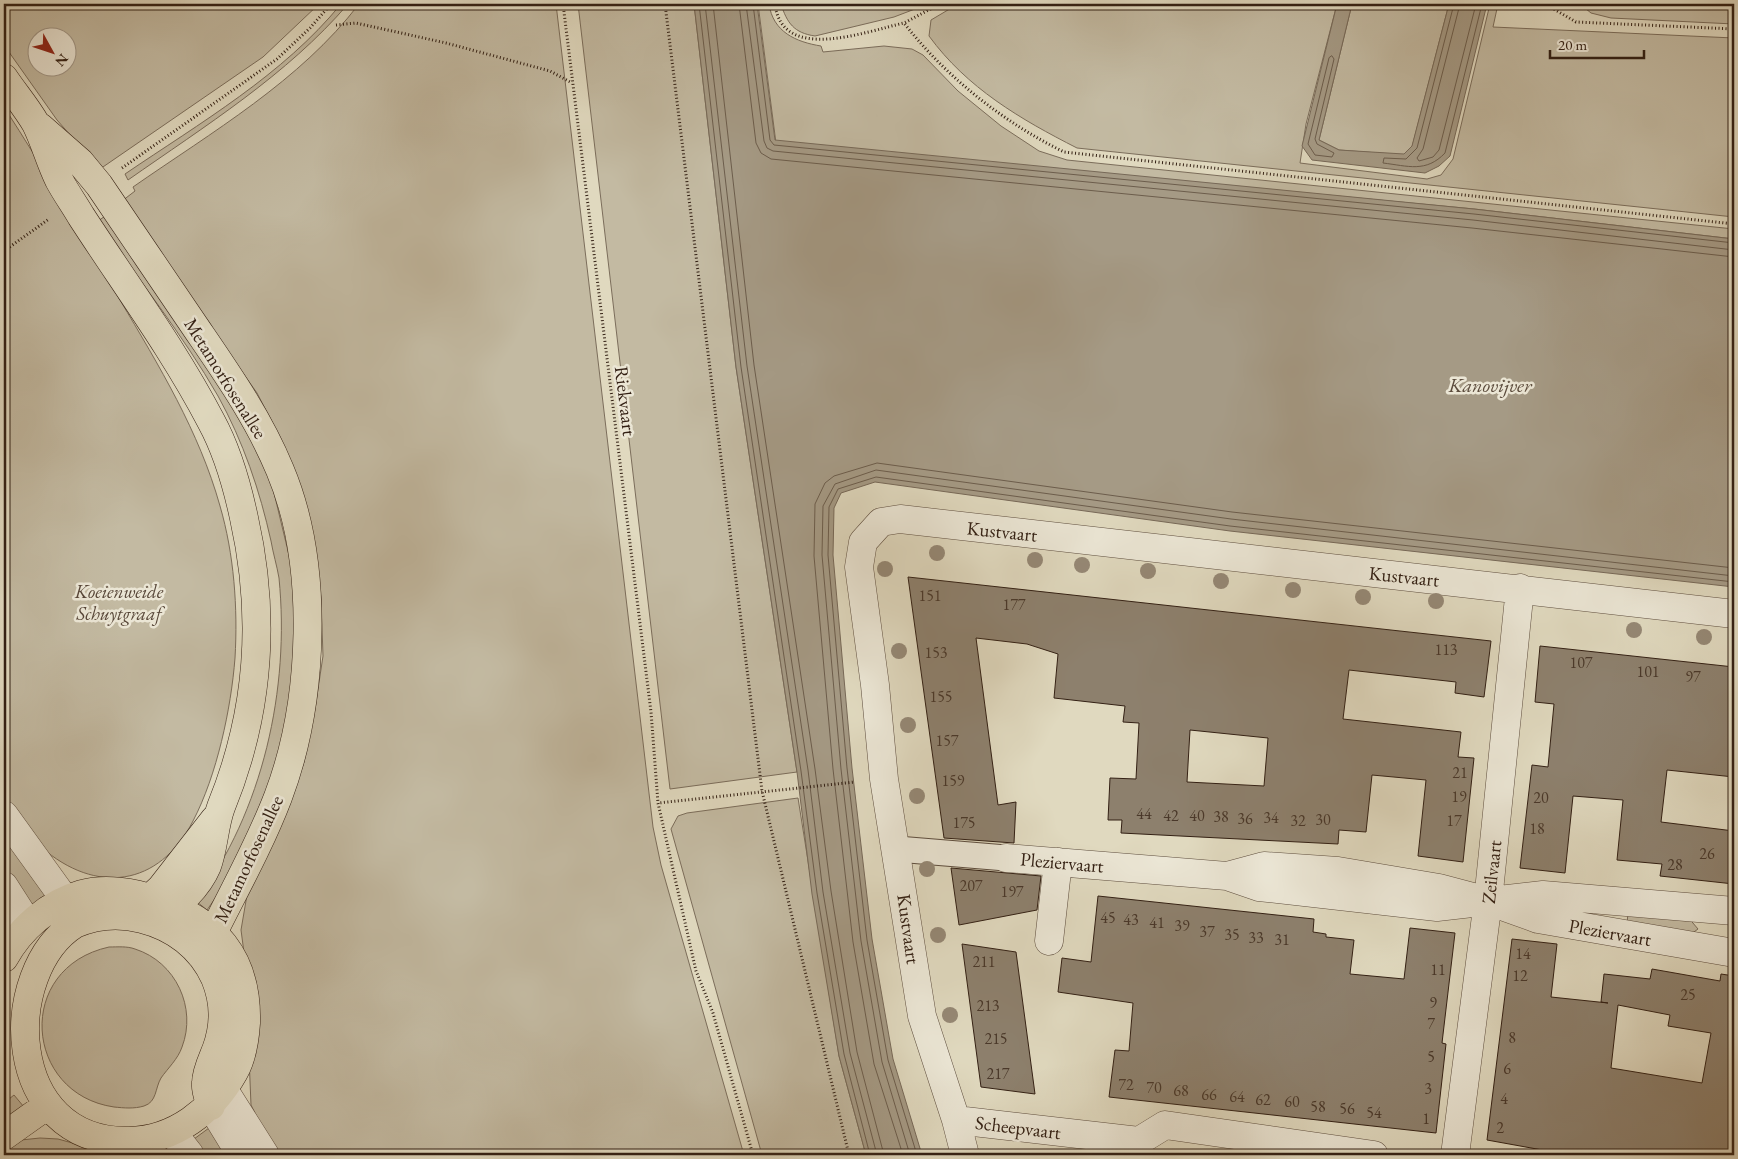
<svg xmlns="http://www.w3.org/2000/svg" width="1738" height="1159" font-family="'EB Garamond',serif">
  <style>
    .green { fill: #c3baa2; stroke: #7b6d5b; fill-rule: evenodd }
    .water { fill: #a59a85; stroke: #776958 }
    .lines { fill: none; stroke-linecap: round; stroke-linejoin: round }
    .shore { stroke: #6c5d4c; stroke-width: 1 }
    .building { fill: #8d806d; stroke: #332014; fill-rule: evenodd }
    .pedestrian-casing { stroke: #5e4e3f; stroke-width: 27 }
    .minor-casing { stroke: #5e4e3f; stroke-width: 29 }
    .tertiary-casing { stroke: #5e4e3f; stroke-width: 29 }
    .primary-casing { stroke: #332014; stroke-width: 29 }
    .path { stroke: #332014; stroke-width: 3; stroke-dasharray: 1 2.5; stroke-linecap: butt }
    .pedestrian { stroke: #ebe6d5; stroke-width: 25 }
    .minor { stroke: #ebe6d5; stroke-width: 28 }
    .tertiary { stroke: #ebe6d5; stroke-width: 28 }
    .primary { stroke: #e0d9bf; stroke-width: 28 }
    .tree { fill: #958875 }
    .labels { text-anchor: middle; stroke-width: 5; stroke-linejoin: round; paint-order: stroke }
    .number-label { font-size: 16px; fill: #4a382a }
    .street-label { font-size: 19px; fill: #332014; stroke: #ebe6d5 }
    .park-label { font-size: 19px; font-style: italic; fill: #574638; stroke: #ebe6d5 }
    .water-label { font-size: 20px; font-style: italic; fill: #5b4b3c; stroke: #ebe6d5 }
  </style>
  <rect width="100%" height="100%" fill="#e0d9bf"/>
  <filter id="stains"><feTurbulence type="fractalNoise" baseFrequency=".004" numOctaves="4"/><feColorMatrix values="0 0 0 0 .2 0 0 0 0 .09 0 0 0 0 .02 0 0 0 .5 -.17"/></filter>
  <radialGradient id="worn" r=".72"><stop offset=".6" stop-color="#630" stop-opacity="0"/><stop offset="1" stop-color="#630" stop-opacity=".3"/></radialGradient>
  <path class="green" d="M 4,4 L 319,4 L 263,57 L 100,169 L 57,120 L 4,45 ZM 38,38 L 68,38 L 68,68 L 38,68 Z
    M 341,4 L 348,4 C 287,75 205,126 128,180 L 125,174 C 200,123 283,75 341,4 Z
    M 359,4 L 556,4 L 653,827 L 661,865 L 744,1155 L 276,1155 L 251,1105 L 245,960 L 241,930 L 247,895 L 288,809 L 304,762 L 315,709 L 323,656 L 321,597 L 312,539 L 281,439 L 257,393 L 122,201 L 135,191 L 133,187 C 212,132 300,81 359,4 Z
    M 578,4 L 694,4 L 736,367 L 797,772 L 670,789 Z
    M 758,4 L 769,4 C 773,32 796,42 821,46 L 823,52 L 884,46 L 912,49 L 923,55 L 958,91 L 1001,126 L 1039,151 L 1067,160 L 1734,229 L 1734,239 L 1474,209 L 776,143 Z
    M 781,4 L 928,4 L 894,17 L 815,36 C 794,33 787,23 781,4 Z
    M 958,4 L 1337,4 L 1306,124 L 1300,163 L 1427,179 L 1441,175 L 1453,159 L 1490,4 L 1498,4 L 1493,27 L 1734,38 L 1734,217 L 1077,148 C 1020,119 967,88 929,36 L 931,20 Z
    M 1352,4 L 1449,4 L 1412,147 L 1404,155 L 1339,150 L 1319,140 Z
    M 1580,4 L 1734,4 L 1734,24 L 1611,18 L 1591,13 Z
    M 4,107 C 45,170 82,235 120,300 C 159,366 199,431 220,506 C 234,554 238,608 235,658 C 231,709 217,775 193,821 C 159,887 96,895 41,847 C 27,835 16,818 4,805 Z
    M 108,214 L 186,325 L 269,472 L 293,572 L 298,636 L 287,726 L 264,804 L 223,887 L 207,910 L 196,901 C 263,811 290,689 279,578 C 277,566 273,553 271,541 C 260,491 243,441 218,396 C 183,335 138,279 98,221 Z
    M 798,798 L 839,1056 L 866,1155 L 762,1155 L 671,829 L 678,816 L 687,813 Z
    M 4,836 L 46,895 L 32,906 L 4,867 Z
    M 1628,912 L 1687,916 L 1698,929 L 1687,937 L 1627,924 Z
    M 109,947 C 118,947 127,946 135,949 C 176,962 197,1008 182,1047 C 178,1059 168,1068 161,1078 C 155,1088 157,1102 144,1106 C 134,1109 124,1108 114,1107 C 24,1094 14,968 109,947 Z
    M 14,1095 L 24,1107 L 4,1122 L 4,1103 Z
    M 209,1128 L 228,1155 L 205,1155 L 194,1139 Z
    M 40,1138 L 58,1139 L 105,1152 L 140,1155 L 4,1155 L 4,1147 L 21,1140 Z"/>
  <path class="water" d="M 694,4 L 757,4 L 775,140 L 1474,209 L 1734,239 L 1734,587 L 1230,531 L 875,482 L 841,493 L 834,508 L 833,555 L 852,768 L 872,939 L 893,1059 L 922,1155 L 866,1155 L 839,1056 L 812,894 L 797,772 L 736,367 Z
    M 1337,4 L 1352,4 L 1319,140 L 1339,150 L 1404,154 L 1412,146 L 1449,4 L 1487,4 L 1450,156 L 1439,166 L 1425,173 L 1312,160 L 1302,146 Z"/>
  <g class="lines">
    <path class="shore" d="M 699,4 L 741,367 L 801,771 L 817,893 L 844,1054 L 870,1155
      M 705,4 L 747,366 L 808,770 L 823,892 L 850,1053 L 877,1155
      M 713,4 L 754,365 L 815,769 L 831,891 L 857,1052 L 884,1155
      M 739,4 L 756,143 L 761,153 L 771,159 L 1472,228 L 1734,257
      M 746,4 L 764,141 L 767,148 L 773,151 L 1473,220 L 1734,250
      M 753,4 L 770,140 L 774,145 L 1474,214 L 1734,243
      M 1454,4 L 1417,148 L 1406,159 L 1384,158 L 1383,163 C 1408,166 1426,173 1445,153 L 1482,4
      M 1460,4 L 1423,149 L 1417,158 L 1419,161 L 1433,157 L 1439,150 L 1476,4
      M 1332,56 L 1334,59 L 1315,139 L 1317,144 L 1334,153 L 1332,157 L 1315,155 L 1308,144 L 1329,58 Z
      M 903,1155 L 874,1064 L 853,942 L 833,769 L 814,556 L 815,504 L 825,483 L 834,476 L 877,463 L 1232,512 L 1734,568
      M 910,1155 L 882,1062 L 861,941 L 841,769 L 822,555 L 823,506 L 835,484 L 876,470 L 1231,519 L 1734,576
      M 917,1155 L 888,1060 L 867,940 L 847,768 L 828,555 L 829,507 L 838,489 L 876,477 L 1230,526 L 1734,582"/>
  </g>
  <path class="building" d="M 908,577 L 1491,641 L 1484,697 L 1455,693 L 1456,682 L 1349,670 L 1343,719 L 1461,732 L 1458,757 L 1474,758 L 1463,862 L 1418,856 L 1426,780 L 1372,775 L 1366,832 L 1339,830 L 1338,844 L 1121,833 L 1122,820 L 1108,820 L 1110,778 L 1136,779 L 1139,723 L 1123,722 L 1125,706 L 1054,698 L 1058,654 L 1027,644 L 976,638 L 998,805 L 1016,802 L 1014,843 L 944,838 ZM 1190,730 L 1268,738 L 1264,786 L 1187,782 Z
    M 1540,646 L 1734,667 L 1734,777 L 1667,770 L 1661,822 L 1734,831 L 1734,884 L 1660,876 L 1662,864 L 1617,860 L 1623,800 L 1573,796 L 1565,873 L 1520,868 L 1532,765 L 1548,767 L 1554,704 L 1535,702 Z
    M 951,868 L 1041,876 L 1037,910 L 959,925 Z
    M 1098,896 L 1314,919 L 1313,932 L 1326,934 L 1326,937 L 1354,940 L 1350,974 L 1404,979 L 1410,928 L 1455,933 L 1442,1043 L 1446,1044 L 1436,1133 L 1109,1097 L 1115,1050 L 1129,1051 L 1133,1003 L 1058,992 L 1062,958 L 1091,962 Z
    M 1512,939 L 1557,944 L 1551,997 L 1608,1003 L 1601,1002 L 1604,974 L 1650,979 L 1652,969 L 1720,981 L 1721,974 L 1734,976 L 1734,1155 L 1570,1155 L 1487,1140 ZM 1618,1005 L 1670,1015 L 1668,1026 L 1711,1033 L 1702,1083 L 1611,1068 Z
    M 962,944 L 1016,952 L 1035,1094 L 981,1087 Z"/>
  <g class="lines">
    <g class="pedestrian-casing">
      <path id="pedestrian" d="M 897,849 L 1006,858"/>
    </g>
    <g class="minor-casing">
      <path id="minor" d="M 1006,858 L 1227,876 L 1259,887 L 1437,907 L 1543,895 L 1734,911
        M 1227,876 L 1264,866 L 1338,871 L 1439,888 L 1488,901 L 1538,919 L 1734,953
        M 1049,941 L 1058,862
        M 956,1120 L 1139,1141 L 1165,1125 L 1374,1155
        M 965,1155 L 956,1120 L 922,1016 L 884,779 L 875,685 L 859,567 L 863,542 L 881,522 L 900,519 L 1734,614
        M 1455,1155 L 1488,901 L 1520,588"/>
    </g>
    <g class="tertiary-casing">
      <path id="tertiary" d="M 4,815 L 66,901
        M 4,886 L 29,925
        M 4,925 L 13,943
        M 224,1090 L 265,1155
        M 211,1106 L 241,1155
        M 172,1132 L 190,1155"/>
    </g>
    <g class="primary-casing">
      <path id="primary" d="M 4,78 C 14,93 27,108 36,124 C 45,142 50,162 59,180 C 66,193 74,204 81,216 C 125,284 174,350 211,421 C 228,452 237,485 244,518 C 266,616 259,714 221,807 C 214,826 214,847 207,866 C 198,887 179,905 160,916
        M 40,127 L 80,162 L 99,185 C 131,232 162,278 194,325 C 226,372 258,417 280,470 C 320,565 314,702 278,797 C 260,844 236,887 214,931
        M 150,898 L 161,888 L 214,820
        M 4,958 C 21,928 48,904 82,894 C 105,888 134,892 155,900 C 215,921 248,957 246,1023 C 245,1039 242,1058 234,1072 C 212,1111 175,1140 129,1141 C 3,1143 0,971 75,924 C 96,915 119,913 142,919 C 174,927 201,947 215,978 C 225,1002 225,1026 216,1050 C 212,1060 206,1072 206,1083 C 205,1091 209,1099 211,1106
        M 4,1136 L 42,1109"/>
    </g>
    <path class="path" d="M 563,4 L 651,712 L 658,803
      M 665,4 L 762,791 L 849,1155
      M 775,4 C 782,64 867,31 904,23
      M 940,4 L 904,23 C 946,77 1003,122 1064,152 L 1734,224
      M 1545,4 L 1576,22 L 1734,29
      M 336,25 L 356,23 L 446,43 L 550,71 L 572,83
      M 122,168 L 277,59 L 310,28 L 331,4
      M 4,251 L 49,219
      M 753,1155 L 713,1013 L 696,971 L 658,803 L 855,782"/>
    <use href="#pedestrian" class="pedestrian"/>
    <use href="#minor" class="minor"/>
    <use href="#tertiary" class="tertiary"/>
    <use href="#primary" class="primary"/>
  </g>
  <g class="tree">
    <circle cx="937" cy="553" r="8"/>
    <circle cx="1035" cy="560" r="8"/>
    <circle cx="1082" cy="565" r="8"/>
    <circle cx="885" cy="569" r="8"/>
    <circle cx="1148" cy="571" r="8"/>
    <circle cx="1221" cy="581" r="8"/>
    <circle cx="1293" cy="590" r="8"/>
    <circle cx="1363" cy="597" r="8"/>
    <circle cx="1436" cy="601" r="8"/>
    <circle cx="1634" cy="630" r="8"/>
    <circle cx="1704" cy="637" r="8"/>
    <circle cx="899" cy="651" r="8"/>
    <circle cx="908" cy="725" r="8"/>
    <circle cx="917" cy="796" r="8"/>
    <circle cx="927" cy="869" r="8"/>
    <circle cx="938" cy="935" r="8"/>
    <circle cx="950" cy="1015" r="8"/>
  </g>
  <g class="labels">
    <g class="number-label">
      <text x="930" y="601">151</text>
      <text x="1014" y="610">177</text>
      <text x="1446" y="655">113</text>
      <text x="936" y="658">153</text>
      <text x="1581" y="668">107</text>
      <text x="1648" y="677">101</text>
      <text x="1693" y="682">97</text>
      <text x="941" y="702">155</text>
      <text x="947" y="746">157</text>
      <text x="1460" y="778">21</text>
      <text x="953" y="786">159</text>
      <text x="1459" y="802">19</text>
      <text x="1541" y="803">20</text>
      <text x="1144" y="819">44</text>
      <text x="1171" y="821">42</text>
      <text x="1197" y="821">40</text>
      <text x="1221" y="822">38</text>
      <text x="1271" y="823">34</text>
      <text x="1245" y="824">36</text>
      <text x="1323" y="825">30</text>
      <text x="1298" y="826">32</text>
      <text x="1454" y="826">17</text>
      <text x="964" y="828">175</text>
      <text x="1537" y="834">18</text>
      <text x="1707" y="859">26</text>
      <text x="1675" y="870">28</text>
      <text x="971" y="891">207</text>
      <text x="1012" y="897">197</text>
      <text x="1108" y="923">45</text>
      <text x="1131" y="925">43</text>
      <text x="1157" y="928">41</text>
      <text x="1182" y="931">39</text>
      <text x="1207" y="937">37</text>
      <text x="1232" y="940">35</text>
      <text x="1256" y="943">33</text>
      <text x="1282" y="945">31</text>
      <text x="1523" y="959">14</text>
      <text x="984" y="967">211</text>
      <text x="1438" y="975">11</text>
      <text x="1520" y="981">12</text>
      <text x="1688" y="1000">25</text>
      <text x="1433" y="1008">9</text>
      <text x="988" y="1011">213</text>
      <text x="1431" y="1029">7</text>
      <text x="1512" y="1043">8</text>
      <text x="996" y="1044">215</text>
      <text x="1431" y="1062">5</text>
      <text x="1507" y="1074">6</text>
      <text x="998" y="1079">217</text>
      <text x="1126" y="1090">72</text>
      <text x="1154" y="1093">70</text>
      <text x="1428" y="1094">3</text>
      <text x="1181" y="1096">68</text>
      <text x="1209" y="1100">66</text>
      <text x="1237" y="1102">64</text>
      <text x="1504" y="1104">4</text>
      <text x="1263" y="1105">62</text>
      <text x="1292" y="1107">60</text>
      <text x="1318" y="1112">58</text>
      <text x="1347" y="1114">56</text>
      <text x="1374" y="1118">54</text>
      <text x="1426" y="1124">1</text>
      <text x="1500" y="1133">2</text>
    </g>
    <g class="street-label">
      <text transform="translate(226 378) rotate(58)" y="7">Metamorfosenallee</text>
      <text transform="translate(626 401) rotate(83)" y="7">Riekvaart</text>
      <text transform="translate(1002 531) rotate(6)" y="7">Kustvaart</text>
      <text transform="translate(1404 576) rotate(6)" y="7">Kustvaart</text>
      <text transform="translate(248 859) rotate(-65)" y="7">Metamorfosenallee</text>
      <text transform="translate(1062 862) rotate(5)" y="7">Pleziervaart</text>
      <text transform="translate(1491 872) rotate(-84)" y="7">Zeilvaart</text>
      <text transform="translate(909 929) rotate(82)" y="7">Kustvaart</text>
      <text transform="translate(1610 932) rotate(10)" y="7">Pleziervaart</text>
      <text transform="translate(1018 1127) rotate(7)" y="7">Scheepvaart</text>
    </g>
    <g class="park-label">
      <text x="119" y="598">Koeienweide<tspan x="119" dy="22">Schuytgraaf</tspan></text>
    </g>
    <g class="water-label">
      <text x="1490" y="392">Kanovijver</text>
    </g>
  </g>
  <rect width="1738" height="1159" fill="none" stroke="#e0d9bf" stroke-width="20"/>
  <rect x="5" y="5" width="1728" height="1149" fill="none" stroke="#332014" stroke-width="2.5"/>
  <rect x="10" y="10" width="1718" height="1139" fill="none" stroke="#332014"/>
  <g transform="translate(52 52) rotate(130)"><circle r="24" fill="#ebe6d5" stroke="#a19788"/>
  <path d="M0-4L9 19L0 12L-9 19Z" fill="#8f2418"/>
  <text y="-8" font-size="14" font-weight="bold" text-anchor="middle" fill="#332014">N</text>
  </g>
  <path d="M1550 50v8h94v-8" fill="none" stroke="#332014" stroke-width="2.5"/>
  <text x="1558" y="50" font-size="15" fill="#332014" stroke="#ebe6d5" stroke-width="4" paint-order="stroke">20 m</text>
  <rect width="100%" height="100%" filter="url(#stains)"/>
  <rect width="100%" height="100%" fill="url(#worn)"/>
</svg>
